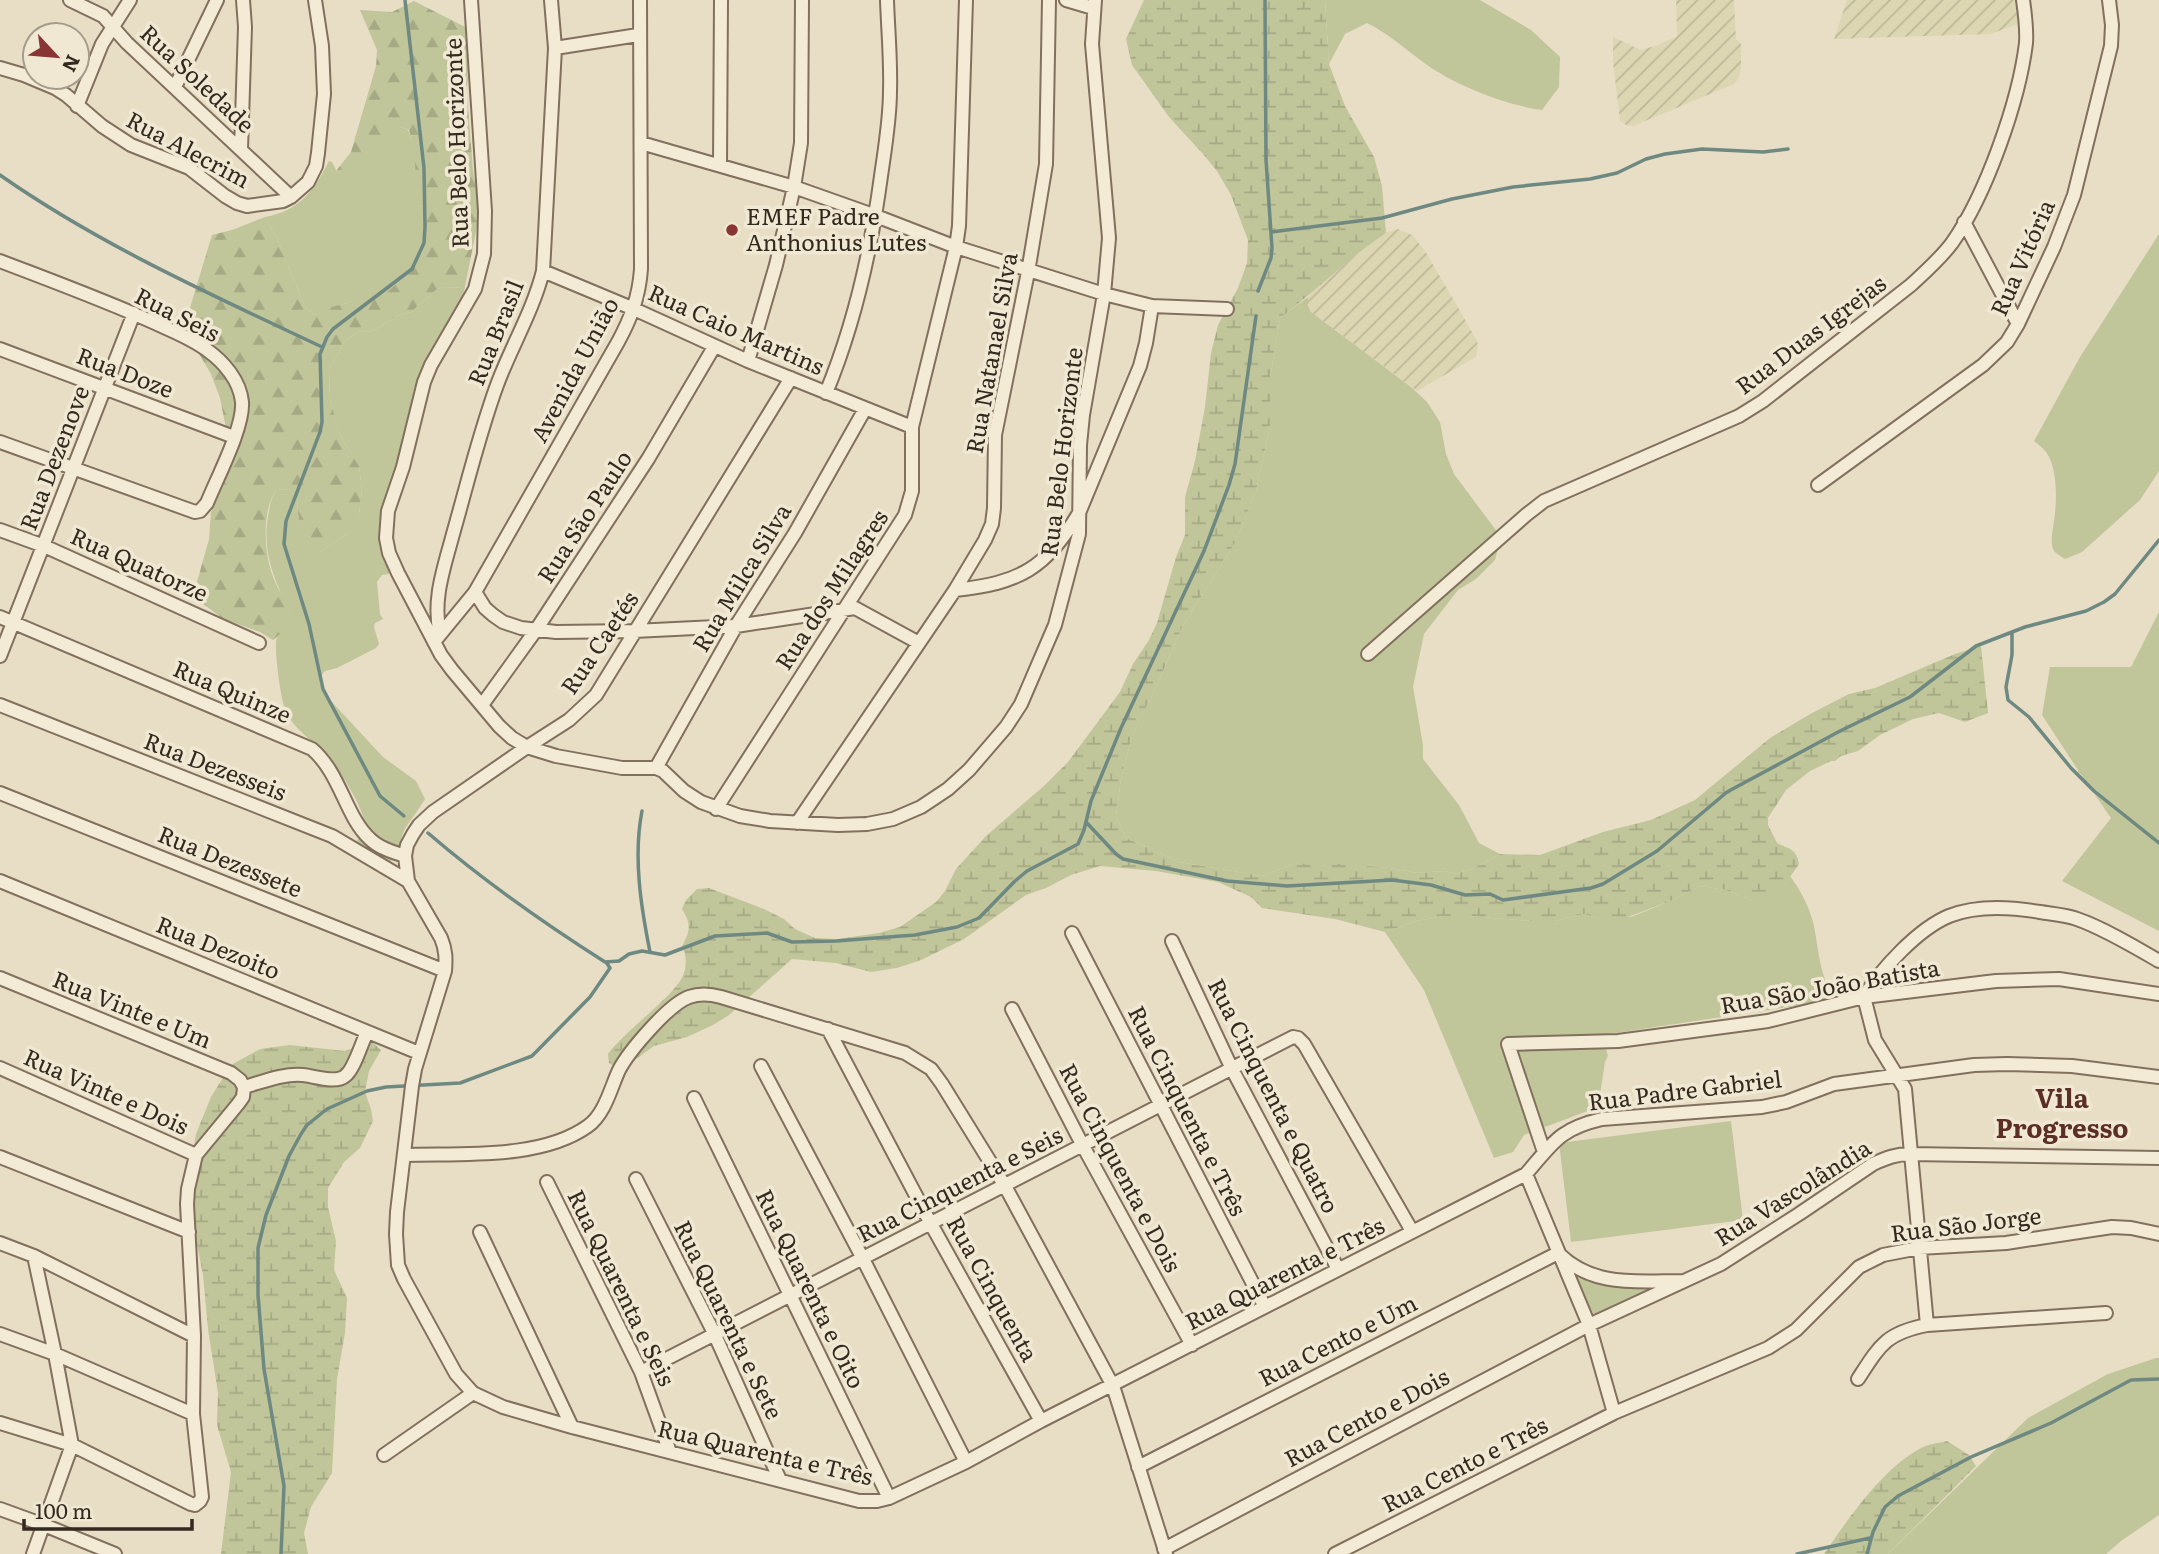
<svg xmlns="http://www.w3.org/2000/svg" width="2159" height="1554" font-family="Literata,serif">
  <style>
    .farmland { fill: url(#farmland-furrows) }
    .grass { fill: #c0c59a }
    .forest { fill: url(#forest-firs) }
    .wetland { fill: url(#wetland-marsh) }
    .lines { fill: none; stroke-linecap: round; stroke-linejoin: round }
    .stream { stroke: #6e8982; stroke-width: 3.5 }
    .street-casing { stroke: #81705d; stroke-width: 16 }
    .street { stroke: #f4ebd7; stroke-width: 12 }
    .poi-dot { fill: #893435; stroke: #f1e8d3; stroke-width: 2.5 }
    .labels { text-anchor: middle; stroke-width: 7; stroke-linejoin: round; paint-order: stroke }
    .street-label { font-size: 23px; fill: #33291f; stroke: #f1e8d3 }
    .poi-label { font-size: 23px; fill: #33291f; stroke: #f1e8d3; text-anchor: start }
    .quarter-label { font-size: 26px; font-weight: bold; fill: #5b2f24; stroke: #f1e8d3 }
  </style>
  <defs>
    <pattern id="farmland-furrows" width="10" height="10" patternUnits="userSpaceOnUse" patternTransform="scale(1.75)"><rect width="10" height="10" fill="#ddd6b3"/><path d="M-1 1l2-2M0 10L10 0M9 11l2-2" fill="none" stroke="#beb89a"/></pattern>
    <pattern id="forest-firs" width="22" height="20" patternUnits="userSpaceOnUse" patternTransform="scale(1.75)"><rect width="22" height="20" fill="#c0c59a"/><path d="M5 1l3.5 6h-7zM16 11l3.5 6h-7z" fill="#a5a984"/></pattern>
    <pattern id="wetland-marsh" width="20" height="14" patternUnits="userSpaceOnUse" patternTransform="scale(1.75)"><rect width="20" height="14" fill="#c0c59a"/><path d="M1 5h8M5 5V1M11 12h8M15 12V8" fill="none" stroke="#a5a984"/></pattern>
  </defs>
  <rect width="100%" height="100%" fill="#e8dec5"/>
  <path class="farmland" d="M 1676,0 L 1734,0 L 1736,39 L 1741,44 L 1741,68 L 1739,78 L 1734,84 L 1727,87 L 1633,126 L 1626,125 L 1620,121 L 1619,112 L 1613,63 L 1613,37 L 1641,50 L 1658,45 L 1677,36 Z
    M 1847,0 L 2015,0 L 2018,24 L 1990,34 L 1834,39 Z
    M 1398,229 L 1412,235 L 1425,251 L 1459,309 L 1477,341 L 1478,348 L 1476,357 L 1417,391 L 1311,312 L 1308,306 L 1308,297 L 1319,284 L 1384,233 Z"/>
  <path class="grass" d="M 1325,0 L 1480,0 L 1531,30 L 1560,57 L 1559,87 L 1542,110 C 1506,105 1460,87 1430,67 C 1408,52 1390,34 1367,23 L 1345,34 L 1329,64 Z
    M 401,127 L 408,130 C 417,152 416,176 418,199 C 419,208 425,216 425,225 C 426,247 408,284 387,293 C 374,298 354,301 340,305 C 331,308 323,313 315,315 L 306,309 L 277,239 L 265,217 C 299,211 314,191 329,161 L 332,162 L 337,172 L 393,130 Z
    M 2159,234 L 2159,471 L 2140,500 L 2082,552 L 2065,559 C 2061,556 2055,554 2053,549 C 2050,541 2053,529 2054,521 C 2057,502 2058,468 2046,452 C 2043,448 2038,444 2034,441 L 2080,357 Z
    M 444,287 L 462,288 L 463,295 L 451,319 L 437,339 L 422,374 L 389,492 L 391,567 L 389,574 L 382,575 L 377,582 L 380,614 L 383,619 L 375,623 L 374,627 L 379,644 L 376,648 L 337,668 L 325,671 L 320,677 L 320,684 L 330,700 L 383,757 L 416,781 L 425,799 C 419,809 412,818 406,827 C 398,840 400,859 385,865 L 363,850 L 357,841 C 359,837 364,831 364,826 C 367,812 339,770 330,759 C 317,743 299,734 288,716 C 281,705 275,656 276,642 C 277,632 286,621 290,612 C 274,580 262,552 268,516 C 270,506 271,497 277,489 L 289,490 L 297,499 L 299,523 L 321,551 L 349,533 L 359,514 L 362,490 L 359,466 L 340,435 L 335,418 L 330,399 L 329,371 L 344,342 L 358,332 L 373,331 L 397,316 L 411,312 L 436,290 Z
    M 1308,297 L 1308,306 L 1311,312 L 1411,387 L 1427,402 L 1440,422 L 1446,454 L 1454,474 L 1501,537 L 1495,560 L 1476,579 L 1458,590 L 1424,634 L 1413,687 L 1423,745 L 1423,759 L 1459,805 L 1479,843 L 1500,854 L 1474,868 L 1456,874 L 1445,871 L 1417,873 L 1390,868 L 1293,864 L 1262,876 L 1179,862 L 1126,838 L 1116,816 L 1121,779 L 1132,736 L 1157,685 L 1183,625 L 1235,543 L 1256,491 L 1270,426 L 1270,378 L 1280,318 Z
    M 2159,612 L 2159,931 L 2062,881 L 2111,818 L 2080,773 L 2078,774 L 2078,770 L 2042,715 L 2050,667 L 2131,667 Z
    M 1790,876 C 1801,891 1810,908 1814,926 C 1819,953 1820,977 1835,1000 L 1602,1035 L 1608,1056 L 1605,1062 L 1598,1107 L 1524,1135 L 1513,1152 L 1494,1158 L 1424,990 L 1385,932 L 1416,921 L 1444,916 L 1469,916 L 1530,921 L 1555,921 L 1584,914 L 1597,918 L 1631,917 L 1673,900 L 1700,886 L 1726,890 L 1751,900 L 1785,884 Z
    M 1731,1121 L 1743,1220 L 1571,1242 L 1559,1143 Z
    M 1574,1276 C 1606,1289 1627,1290 1662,1286 L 1596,1319 Z
    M 2156,1358 L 2159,1358 L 2159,1515 L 2121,1541 L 2106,1554 L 1888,1554 L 2028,1418 L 2108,1374 Z"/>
  <path class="forest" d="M 414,1 L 469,29 L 467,96 L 473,170 L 480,212 L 463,296 L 461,298 L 462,288 L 444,287 L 436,290 L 411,312 L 397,316 L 373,331 L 358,332 L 344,342 L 329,371 L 330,399 L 340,435 L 359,466 L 362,490 L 359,514 L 354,527 L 349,533 L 321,551 L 313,549 L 299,523 L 297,499 L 289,490 L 277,489 C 260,512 264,559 276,584 C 280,593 289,604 290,613 C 291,621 279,636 273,640 L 260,632 L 223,619 L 201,602 L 197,582 L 209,539 L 211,512 L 227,474 L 227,433 L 220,398 L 211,374 L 198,352 L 182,334 L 212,235 L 232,230 L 265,217 L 277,239 L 306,309 L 315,315 L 332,307 L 386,293 L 409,273 L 423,243 L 425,224 L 418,201 L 414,153 L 409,130 L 401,127 C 378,137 368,185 336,171 L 351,152 L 376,66 L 377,50 L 360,10 L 392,12 Z"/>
  <path class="wetland" d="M 1144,0 L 1325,0 L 1329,64 L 1345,106 L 1374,157 L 1382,186 L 1386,233 C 1348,258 1316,291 1280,318 L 1270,378 L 1270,426 L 1256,491 L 1235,543 L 1183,625 L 1157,685 L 1132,736 L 1121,779 L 1116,816 L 1126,838 L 1179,862 L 1262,876 L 1293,864 L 1328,863 L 1390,868 L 1417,873 L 1445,871 L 1456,874 L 1474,868 L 1500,854 L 1540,855 L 1603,832 L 1651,820 L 1695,800 L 1770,738 L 1812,713 L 1849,694 L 1875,688 L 1955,654 L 1981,646 L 1988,713 L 1965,722 L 1939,713 L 1913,719 L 1880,735 L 1858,751 L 1841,756 L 1835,761 L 1831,761 L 1810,771 L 1786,790 L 1768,818 L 1768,825 L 1777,843 C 1789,849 1797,849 1799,864 L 1785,884 L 1770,894 L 1751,900 L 1726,890 L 1700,886 L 1673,900 L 1620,920 L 1597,918 L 1584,914 L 1555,921 L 1530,921 L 1469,916 L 1444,916 L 1416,921 L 1385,932 L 1335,919 L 1262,908 L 1251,897 L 1218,882 L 1156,871 L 1100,866 L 1071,875 L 1046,888 L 1026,895 L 964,939 L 921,960 L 897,968 L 871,972 L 836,963 L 792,959 L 729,1015 L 713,1025 L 687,1037 L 654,1046 L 625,1067 L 617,1068 L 609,1063 L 608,1054 C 624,1031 678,994 684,973 C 687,964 686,953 682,946 C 691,930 691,924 682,909 L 686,900 L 697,889 L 709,888 L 764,909 L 784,919 L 795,929 L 815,938 L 837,939 L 879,933 L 900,927 L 936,902 L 945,891 L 956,869 L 986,836 L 1045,785 L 1068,762 L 1120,692 L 1133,664 L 1149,640 L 1157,623 L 1176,557 L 1185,535 L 1185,497 L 1195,461 L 1205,407 L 1211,353 L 1218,325 L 1238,288 L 1247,263 L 1248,240 L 1231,195 L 1217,171 L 1203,154 L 1169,117 L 1132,65 L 1126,39 Z
    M 371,1041 L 381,1050 L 369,1071 L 365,1092 L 371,1109 L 373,1121 L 360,1148 L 344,1162 L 328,1188 L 328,1207 L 336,1241 L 334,1270 L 347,1298 L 345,1333 L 337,1379 L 332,1473 L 311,1507 L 304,1533 L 308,1554 L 221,1554 L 231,1472 L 217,1425 L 218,1393 L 208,1329 L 203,1275 L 186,1188 L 196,1134 L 211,1097 L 231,1065 L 260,1049 L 290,1045 L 345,1051 Z
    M 1947,1441 L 1969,1455 L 1976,1466 L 1888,1554 L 1824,1554 C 1848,1519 1883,1468 1921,1448 C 1928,1444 1939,1443 1947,1441 Z"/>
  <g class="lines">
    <path class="stream" d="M 0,175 C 100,245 212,295 322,347
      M 1271,232 L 1382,218 L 1452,199 L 1513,187 L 1590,179 L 1617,173 L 1646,159 L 1665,154 L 1702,149 L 1763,152 L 1788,149
      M 1258,291 L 1271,258 L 1272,248 L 1266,160 L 1265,0
      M 2012,633 L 2012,655 L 2006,687 L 2008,700 L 2029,717 L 2071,768 L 2094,791 L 2159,843
      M 642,811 C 633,857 641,907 650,952
      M 404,816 L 380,796 L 323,689 L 309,624 L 284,544 L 286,521 L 320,432 L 322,422 L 320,354 L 327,337 L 333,329 L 412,269 L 424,243 L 425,227 L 424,168 L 405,0
      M 1086,822 L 1116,854 L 1123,859 L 1227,881 L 1287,886 L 1392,880 L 1431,885 L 1465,895 L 1490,894 L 1503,900 L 1591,888 L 1603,884 L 1657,851 L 1727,792 L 1840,731 L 1910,697 L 1976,646 L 2025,627 L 2086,611 L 2104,602 L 2115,594 L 2159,540
      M 428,833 C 485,882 542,922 605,962 L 619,961 L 629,954 L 642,951 L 665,955 L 715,936 L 767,933 L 792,942 L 836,941 L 915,935 L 957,927 L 979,918 L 1015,881 L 1027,871 L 1078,844 L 1084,830 L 1091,801 L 1121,728 L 1204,551 L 1229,485 L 1235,464 L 1256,316
      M 281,1554 L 284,1486 L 264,1369 L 258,1295 L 258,1248 L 266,1215 L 289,1156 L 301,1134 L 307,1125 L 327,1109 L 367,1091 L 386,1087 L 460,1083 L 532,1056 L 590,997 L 610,968 L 606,962
      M 1797,1554 L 1870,1538
      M 1867,1554 L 1873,1532 L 1885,1507 L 1898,1496 L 1971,1457 L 2051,1423 L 2131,1380 L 2159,1379"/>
    <g class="street-casing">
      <path id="street" d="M 70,0 L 103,16 L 127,43 L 291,197
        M 471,0 L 485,211 L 484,254 L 475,289 L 431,365 L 424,382 L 403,467 L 388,511 L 386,538 L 389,553 L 398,573 L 441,655 L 452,670 L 499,726 L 512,738 L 527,747 L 556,756 L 622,768 L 656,768 L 663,771 L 684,791 L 701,802 L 740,816 L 770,821 L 838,825 L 867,824 L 893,819 L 921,807 L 948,789 L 969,770 L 1006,727 L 1021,704 L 1055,625 L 1079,534 L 1080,445 L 1083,415 L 1104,294 L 1109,238 L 1092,44 L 1095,0
        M 1066,0 L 1093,8
        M 555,48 L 638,35
        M 0,68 L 24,75 L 55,88 L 66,95 L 102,126 L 131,145 L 189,168 L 225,196 L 237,203 L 247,206 L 283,201 L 291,197 L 308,182 L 316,166 L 318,153 L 324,94 L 322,46 L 315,0
        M 175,87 L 217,0
        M 77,106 L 102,44 L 130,0
        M 641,143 L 794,187 L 876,216 L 956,247 L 1104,294 L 1152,306 L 1227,309
        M 241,149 L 245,27 L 243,0
        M 720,164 L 721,0
        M 1964,222 L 2018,324
        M 0,261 C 52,281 104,300 155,323 C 172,331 191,338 207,350 C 224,362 240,381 242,402 C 244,427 217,478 207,503 L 200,511 L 195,512 L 0,442
        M 543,271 L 634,309 L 748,361 L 912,427
        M 0,349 L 234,437
        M 748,361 L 776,265 L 794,187 L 801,143 L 802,0
        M 791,378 L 596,695 L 569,720 L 527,747 L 433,812 L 419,825 L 413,834 L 407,845 L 405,856 L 408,881 L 441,938 C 446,950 446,959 445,971 L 415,1069 L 412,1086 L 397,1212 L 396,1234 L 398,1265 L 404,1279 L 456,1374 L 473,1393 L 503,1407 L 572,1427 L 859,1501 L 877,1501 L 889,1498 L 966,1462 L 1041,1421 L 1526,1174 C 1553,1143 1559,1129 1602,1119 L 1762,1107 L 1786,1102 L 1834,1084 L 1974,1065 L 2007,1064 L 2072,1066 L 2159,1077
        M 826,393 C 855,323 871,251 881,176 C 885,148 890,119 890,91 C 891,61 888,30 887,0
        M 1818,485 L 1983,365 L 2007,342 L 2018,324 L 2054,247 L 2074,195 L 2111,46 L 2112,25 L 2109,0
        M 0,530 L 44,546 L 259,643
        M 955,590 C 1020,583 1045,569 1079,513 L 1140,366 L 1146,343 L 1152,306
        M 475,592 L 485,608 L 493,615 L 503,622 L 521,628 L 556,632 L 634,631 L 736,626 L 855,608 L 919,643
        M 0,617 L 312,749 C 341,774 345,816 370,839 C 379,848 393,852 405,856
        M 440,634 C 432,600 444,568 453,534 C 467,485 479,434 497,385 C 511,347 533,311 543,271 L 555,48 L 551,0
        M 434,642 L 475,592 L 618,342 C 631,318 639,297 641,269 L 640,0
        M 1368,654 L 1526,515 L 1544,501 L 1739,416 L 1763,401 L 1911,285 C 1925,272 1940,259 1952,243 C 1986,195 2019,101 2026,43 C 2027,29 2025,14 2023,0
        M 0,656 L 134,313
        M 0,705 L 332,836 L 408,881
        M 482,705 L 536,630 L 648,459 L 714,347
        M 656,768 L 736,626 L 795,533 L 865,409
        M 0,793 L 445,971
        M 716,809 L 905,515 L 912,491 L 912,427 L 956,247 L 959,226 L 966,0
        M 797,823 L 955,590 L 985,540 L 992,524 L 994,508 L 995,435 L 1028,272 L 1046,164 L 1049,0
        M 0,881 L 419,1053
        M 1072,933 L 1265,1307
        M 1172,941 L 1232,1069 L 1338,1269
        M 0,978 L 231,1073 L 240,1080 L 244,1087
        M 1012,1009 L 1083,1146 L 1192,1345
        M 828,1029 L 931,1224 L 1041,1421
        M 761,1066 L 862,1257 L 966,1462
        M 0,1068 L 196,1155
        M 244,1087 C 262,1082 284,1073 303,1075 C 314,1076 336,1084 345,1076 C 354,1070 362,1042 367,1032
        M 694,1098 L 889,1498
        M 1544,1152 L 1508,1044 L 1618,1041 L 1768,1021 L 1864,997 L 1996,981 L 2059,979 L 2159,994
        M 405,1155 C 460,1153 541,1160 588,1126 C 605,1114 611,1087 619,1070 C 629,1051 669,1004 689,997 C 700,993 710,994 721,997 L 905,1053 L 931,1069 L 942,1084 L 1005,1186 L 1113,1386 L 1166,1554
        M 0,1157 L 189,1232
        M 1526,1174 L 1589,1325 L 1614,1413
        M 636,1179 L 714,1333 L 780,1480
        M 547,1182 L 641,1372 L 670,1452
        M 480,1232 L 572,1427
        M 0,1243 L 34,1256 L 194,1336
        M 1927,1325 L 1905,1089 L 1875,1040 L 1864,997 C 1881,969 1918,929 1949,916 C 1977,905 2011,907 2040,912 C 2052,914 2066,915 2077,919 C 2103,928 2135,947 2159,961
        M 0,1334 L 55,1354 L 193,1414
        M 641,1372 L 1293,1037 L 1298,1038 L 1304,1044 L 1412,1231
        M 1858,1379 C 1880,1345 1886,1333 1927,1325 L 2106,1313
        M 0,1423 L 72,1445 L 191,1504 L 195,1505 L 200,1501 L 202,1497 L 193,1414 L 194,1336 L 187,1204 L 188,1189 L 196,1155 L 238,1104 L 243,1097 L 244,1087
        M 384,1455 L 473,1393
        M 1138,1467 L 1558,1253 C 1593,1288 1637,1281 1683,1281
        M 0,1509 L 44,1525 L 115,1554
        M 1164,1549 L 1589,1325 L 1721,1264 L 1799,1214 L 1873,1164 C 1886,1158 1896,1154 1910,1154 L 2159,1158
        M 33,1554 L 72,1445 L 55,1354 L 34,1256
        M 1335,1554 L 1614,1413 L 1768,1348 L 1796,1330 L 1859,1267 L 1883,1255 L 1919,1248 L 2006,1243 L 2112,1227 L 2131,1228 L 2159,1234"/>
    </g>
    <use href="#street" class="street"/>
  </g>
  <circle class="poi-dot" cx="732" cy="230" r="7"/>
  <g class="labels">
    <g class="street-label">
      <text transform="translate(197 79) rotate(43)" y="8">Rua Soledade</text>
      <text transform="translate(457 143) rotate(-92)" y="8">Rua Belo Horizonte</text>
      <text transform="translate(188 150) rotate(28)" y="8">Rua Alecrim</text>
      <text transform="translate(2023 258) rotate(-66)" y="8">Rua Vitória</text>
      <text transform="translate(177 315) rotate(27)" y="8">Rua Seis</text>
      <text transform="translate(736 330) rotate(24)" y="8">Rua Caio Martins</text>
      <text transform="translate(496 333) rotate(-68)" y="8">Rua Brasil</text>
      <text transform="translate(1811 335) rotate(-37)" y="8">Rua Duas Igrejas</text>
      <text transform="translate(992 353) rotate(-80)" y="8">Rua Natanael Silva</text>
      <text transform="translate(575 370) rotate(-62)" y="8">Avenida União</text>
      <text transform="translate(125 373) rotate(21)" y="8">Rua Doze</text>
      <text transform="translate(1062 452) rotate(-83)" y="8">Rua Belo Horizonte</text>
      <text transform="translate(55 458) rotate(-69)" y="8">Rua Dezenove</text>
      <text transform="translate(585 517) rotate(-57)" y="8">Rua São Paulo</text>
      <text transform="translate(139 565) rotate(24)" y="8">Rua Quatorze</text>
      <text transform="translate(742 578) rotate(-59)" y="8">Rua Milca Silva</text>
      <text transform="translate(832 590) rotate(-57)" y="8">Rua dos Milagres</text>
      <text transform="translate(600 643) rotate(-56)" y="8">Rua Caetés</text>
      <text transform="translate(232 692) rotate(23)" y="8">Rua Quinze</text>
      <text transform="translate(215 767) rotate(21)" y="8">Rua Dezesseis</text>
      <text transform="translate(230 862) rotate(22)" y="8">Rua Dezessete</text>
      <text transform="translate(218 948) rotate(22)" y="8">Rua Dezoito</text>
      <text transform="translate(1830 987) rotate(-10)" y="8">Rua São João Batista</text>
      <text transform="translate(132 1010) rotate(22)" y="8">Rua Vinte e Um</text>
      <text transform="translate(1685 1091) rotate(-7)" y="8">Rua Padre Gabriel</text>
      <text transform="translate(106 1092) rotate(24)" y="8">Rua Vinte e Dois</text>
      <text transform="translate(1273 1096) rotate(63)" y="8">Rua Cinquenta e Quatro</text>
      <text transform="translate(1187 1111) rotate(63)" y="8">Rua Cinquenta e Três</text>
      <text transform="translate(1120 1168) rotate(62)" y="8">Rua Cinquenta e Dois</text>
      <text transform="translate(960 1185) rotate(-27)" y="8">Rua Cinquenta e Seis</text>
      <text transform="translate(1793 1193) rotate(-32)" y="8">Rua Vascolândia</text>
      <text transform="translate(1966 1225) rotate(-7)" y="8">Rua São Jorge</text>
      <text transform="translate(1285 1274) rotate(-27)" y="8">Rua Quarenta e Três</text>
      <text transform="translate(621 1288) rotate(64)" y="8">Rua Quarenta e Seis</text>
      <text transform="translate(810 1289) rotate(64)" y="8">Rua Quarenta e Oito</text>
      <text transform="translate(992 1289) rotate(61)" y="8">Rua Cinquenta</text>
      <text transform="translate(728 1320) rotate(64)" y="8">Rua Quarenta e Sete</text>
      <text transform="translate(1338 1341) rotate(-27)" y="8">Rua Cento e Um</text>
      <text transform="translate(1367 1418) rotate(-28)" y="8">Rua Cento e Dois</text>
      <text transform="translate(765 1453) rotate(13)" y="8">Rua Quarenta e Três</text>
      <text transform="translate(1465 1465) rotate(-27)" y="8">Rua Cento e Três</text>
    </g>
    <g class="poi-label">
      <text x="746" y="225">EMEF Padre<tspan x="746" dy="26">Anthonius Lutes</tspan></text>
    </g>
    <g class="quarter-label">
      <text x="2062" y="1108">Vila<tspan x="2062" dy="30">Progresso</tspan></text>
    </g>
  </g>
  <g transform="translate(56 56) rotate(116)"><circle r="33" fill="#f1e8d3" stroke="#a59c8b" stroke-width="2"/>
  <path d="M0-5L12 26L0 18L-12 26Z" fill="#893435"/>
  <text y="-10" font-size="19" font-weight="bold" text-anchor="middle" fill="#33291f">N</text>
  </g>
  <path d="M24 1519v10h168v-10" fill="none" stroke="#33291f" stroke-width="3.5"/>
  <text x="35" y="1519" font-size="21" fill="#33291f" stroke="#f1e8d3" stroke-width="5" paint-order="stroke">100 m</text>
</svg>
